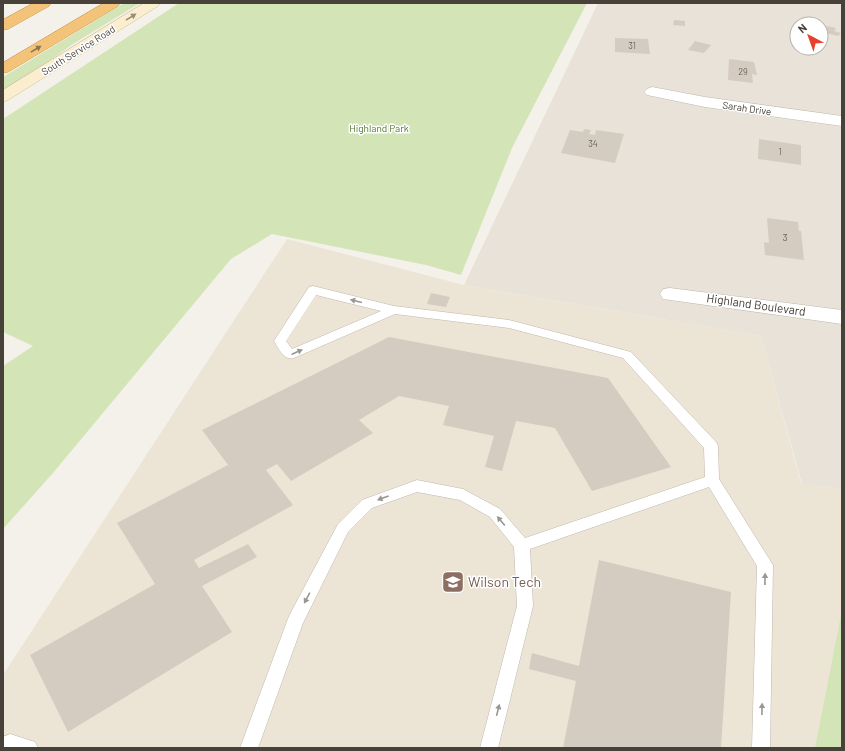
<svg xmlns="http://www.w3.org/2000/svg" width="845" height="751" font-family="Barlow,sans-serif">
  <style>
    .residential { fill: #e8e2d9; fill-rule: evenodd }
    .education { fill: #ece5d6 }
    .green { fill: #d3e5b7 }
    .building { fill: #d5ccc1 }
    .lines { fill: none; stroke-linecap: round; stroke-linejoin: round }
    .service-casing { stroke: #bfb8ae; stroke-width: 1 }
    .minor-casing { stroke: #bfb8ae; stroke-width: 1 }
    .secondary-casing { stroke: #d0c09e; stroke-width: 1 }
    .motorway-casing { stroke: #d29848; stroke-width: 1 }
    .service { fill: #fff; fill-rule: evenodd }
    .minor { fill: #fff; fill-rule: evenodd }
    .secondary { fill: #fbeecf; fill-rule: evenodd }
    .motorway { fill: #f2c378; fill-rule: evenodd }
    .oneway { fill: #998f7c }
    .oneway2 { fill: #8c7552 }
    .oneway3 { fill: #9a9692 }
    .labels { text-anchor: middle; stroke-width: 3; stroke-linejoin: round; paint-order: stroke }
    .far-number-label { font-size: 9px; fill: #6b645b }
    .far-street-label { font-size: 10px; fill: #484139; stroke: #fff }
    .far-park-label { font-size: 10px; fill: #4e7630; stroke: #fff }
    .number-label { font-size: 10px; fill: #6b645b }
    .street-label { font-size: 12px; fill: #484139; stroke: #fff }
    .near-education-label { font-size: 14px; fill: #785e54; stroke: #fff; text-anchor: start }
  </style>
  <rect width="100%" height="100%" fill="#f4f1eb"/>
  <path class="residential" d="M 598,3 L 842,3 L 842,489 L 802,484 L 761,336 L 464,285 ZM 797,24 L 821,24 L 821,48 L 797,48 Z"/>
  <path class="education" d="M 287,239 L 464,285 L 761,336 L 801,483 L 842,489 L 842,748 L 3,748 L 3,675 Z"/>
  <path class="green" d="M 124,3 L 140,3 L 73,44 L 3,93 L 3,77 Z
    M 179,3 L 587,3 L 512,148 L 461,275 L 426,265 L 272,234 L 231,259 L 53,473 L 3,529 L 3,366 L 33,346 L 3,332 L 3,119 Z
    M 842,610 L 842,748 L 815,748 Z"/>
  <path class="building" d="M 674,20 L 685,21 L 685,26 L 673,25 Z
    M 821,25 L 836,28 L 834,31 L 841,33 L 838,36 L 821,32 Z
    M 615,38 L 648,39 L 650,54 L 615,52 Z
    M 695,41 L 711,45 L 704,53 L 688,50 Z
    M 729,59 L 754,62 L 757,75 L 752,74 L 753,83 L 728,80 Z
    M 584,129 L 591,130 L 589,134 L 595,135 L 596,130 L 624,134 L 615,163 L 561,153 L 570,130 L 583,132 Z
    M 759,139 L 801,145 L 801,165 L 758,159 Z
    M 767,218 L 798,222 L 799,231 L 801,231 L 804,260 L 765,255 L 764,242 L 769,243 Z
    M 431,293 L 450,297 L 446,307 L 427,304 Z
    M 389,337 L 608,378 L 671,467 L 592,491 L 555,428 L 516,421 L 502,471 L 485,467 L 494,436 L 443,425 L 449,406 L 399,396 L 359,420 L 373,433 L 291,481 L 277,464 L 266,470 L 293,505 L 194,560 L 199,568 L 248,544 L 257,557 L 202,586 L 232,632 L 68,732 L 30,655 L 155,584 L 117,523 L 228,465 L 202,430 Z
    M 599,560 L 731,592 L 721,748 L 563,748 L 576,681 L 529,669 L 532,653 L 579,666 Z"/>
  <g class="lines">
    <g class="service-casing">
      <path id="service" d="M 313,286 L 394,306 L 509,320 L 631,352 L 716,442 L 718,446 L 719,479 L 773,565 L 770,748 L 752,748 L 757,566 L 709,487 L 530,549 L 533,606 L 498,748 L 480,748 L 517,606 L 514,547 L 490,517 L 460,500 L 417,492 L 372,508 L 348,532 L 303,623 L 258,748 L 240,748 L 289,616 L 338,524 L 362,500 L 417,480 L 463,489 L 500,509 L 525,538 L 705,477 L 704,448 L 623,358 L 509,328 L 395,314 L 294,358 C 284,361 279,349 274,341 L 309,287 ZM 316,295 L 381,311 L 292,349 L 286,341 Z
        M 10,734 L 35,742 L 38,748 L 3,748 L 3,737 Z"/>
    </g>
    <g class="minor-casing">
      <path id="minor" d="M 652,87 L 705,97 L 842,116 L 842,126 L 705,107 L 647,95 L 644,92 L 647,89 Z
        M 670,288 L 842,310 L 842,324 L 663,299 L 660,294 L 663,289 Z"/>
    </g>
    <g class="secondary-casing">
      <path id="secondary" d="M 144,3 L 160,3 L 158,6 L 8,100 L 3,102 L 3,90 Z"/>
    </g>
    <g class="motorway-casing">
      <path id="motorway" d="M 34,3 L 51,3 L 49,6 L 8,29 L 3,30 L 3,20 Z
        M 104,3 L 120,3 L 118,6 L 8,72 L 3,73 L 3,63 Z"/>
    </g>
    <use href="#service" class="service"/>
    <use href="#minor" class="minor"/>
    <use href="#secondary" class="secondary"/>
    <use href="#motorway" class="motorway"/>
  </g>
  <defs><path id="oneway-solid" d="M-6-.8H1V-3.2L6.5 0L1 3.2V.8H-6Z"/></defs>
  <use class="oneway" href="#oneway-solid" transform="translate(131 17) rotate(-32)"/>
  <use class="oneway2" href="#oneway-solid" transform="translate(36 49) rotate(-31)"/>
  <g class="oneway3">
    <use href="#oneway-solid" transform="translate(356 301) rotate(-166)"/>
    <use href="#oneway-solid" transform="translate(297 352) rotate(-24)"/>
    <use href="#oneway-solid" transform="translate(383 498) rotate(160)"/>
    <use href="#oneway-solid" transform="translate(501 521) rotate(-130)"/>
    <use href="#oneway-solid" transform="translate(765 579) rotate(-89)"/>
    <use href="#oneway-solid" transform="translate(307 598) rotate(118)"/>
    <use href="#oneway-solid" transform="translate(762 709) rotate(-89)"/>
    <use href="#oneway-solid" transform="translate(498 710) rotate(-76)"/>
  </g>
  <defs>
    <g id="school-square" transform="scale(1.15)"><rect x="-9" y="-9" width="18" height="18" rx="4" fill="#8d6e63" stroke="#fff"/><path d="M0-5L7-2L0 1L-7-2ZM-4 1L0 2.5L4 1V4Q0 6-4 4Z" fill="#fff"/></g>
  </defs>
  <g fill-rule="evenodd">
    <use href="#school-square" x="453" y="582"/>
  </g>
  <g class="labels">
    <g class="far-number-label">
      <text x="632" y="49">31</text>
      <text x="743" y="75">29</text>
      <text x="593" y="147">34</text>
      <text x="780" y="155">1</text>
    </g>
    <g class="far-street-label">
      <text transform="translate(78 50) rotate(-32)" y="4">South Service Road</text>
      <text transform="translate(747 108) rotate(8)" y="4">Sarah Drive</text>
    </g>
    <g class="far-park-label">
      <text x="379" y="132">Highland Park</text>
    </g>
    <g class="number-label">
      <text x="785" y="241">3</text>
    </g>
    <g class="street-label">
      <text transform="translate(756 305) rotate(8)" y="4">Highland Boulevard</text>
    </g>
    <g class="near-education-label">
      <text x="468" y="587">Wilson Tech</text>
    </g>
  </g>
  <rect width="845" height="751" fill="none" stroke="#484139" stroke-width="8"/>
  <g transform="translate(809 36) rotate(319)"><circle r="19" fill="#ffffff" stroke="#b6b3b0"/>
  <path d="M0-3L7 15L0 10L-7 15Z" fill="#e9402d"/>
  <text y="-6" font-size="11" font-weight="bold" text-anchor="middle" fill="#484139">N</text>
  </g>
</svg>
